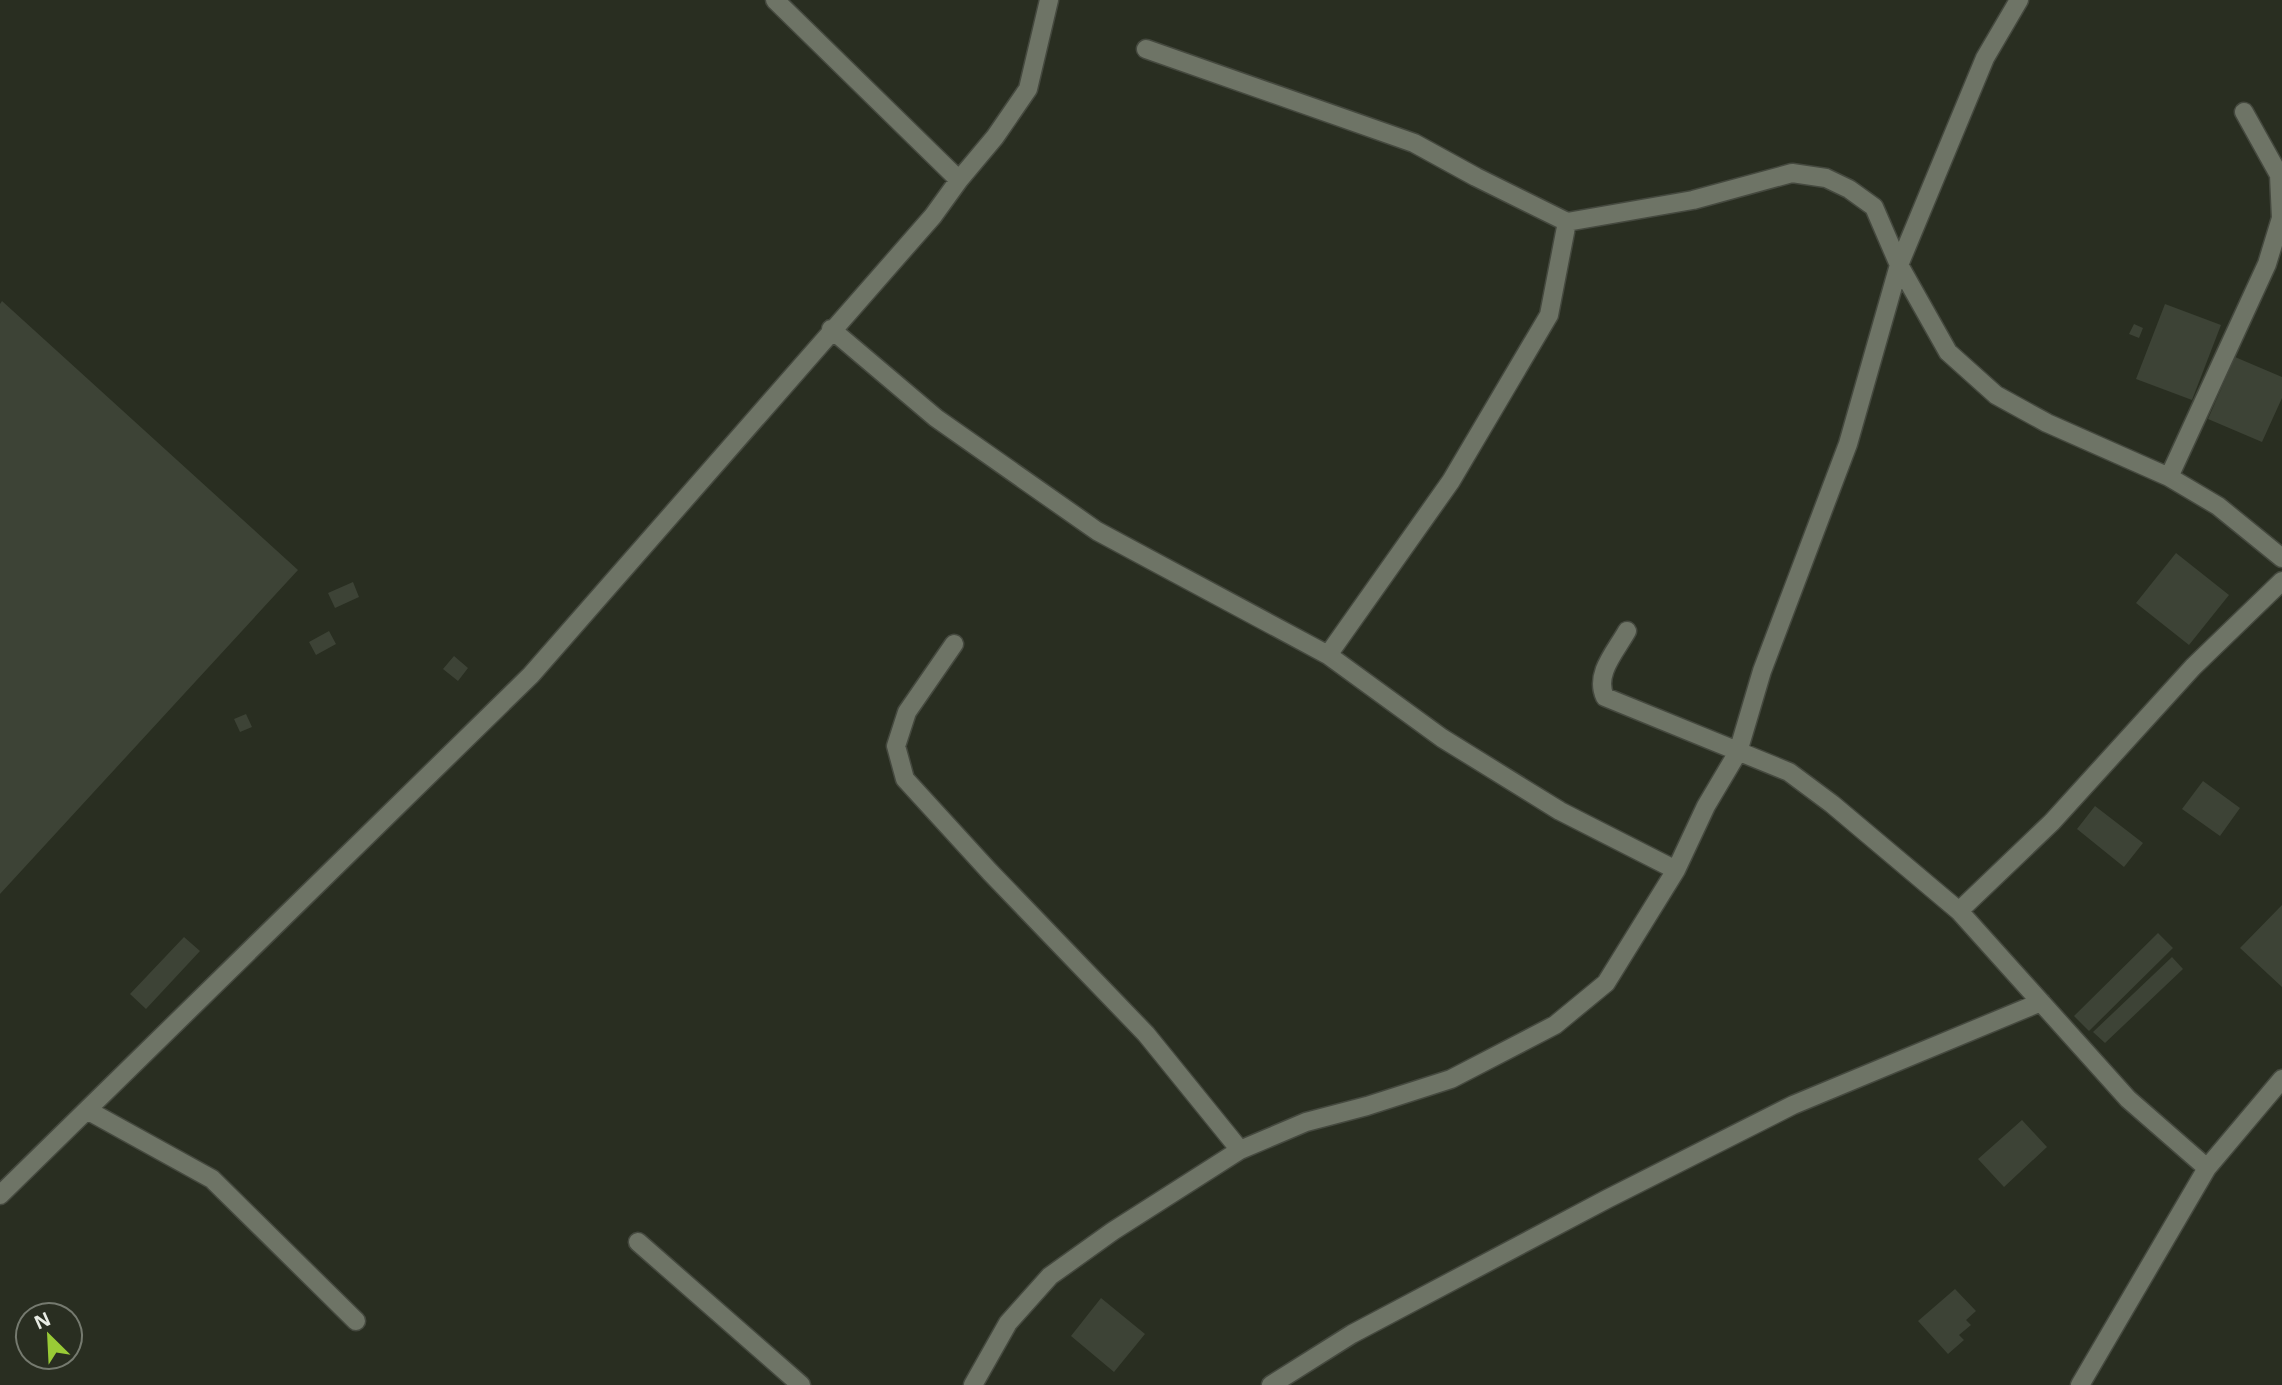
<svg xmlns="http://www.w3.org/2000/svg" width="2282" height="1385" font-family="'Open Sans',sans-serif">
  <style>
    .building { fill: #3d4336 }
    .lines { fill: none; stroke-linecap: round; stroke-linejoin: round }
    .street-casing { stroke: #45493f; stroke-width: 21 }
    .street { stroke: #6e7466; stroke-width: 18 }
  </style>
  <rect width="100%" height="100%" fill="#292e21"/>
  <path class="building" d="M 2,301 L 298,570 L 0,894 L 0,304 Z
    M 2165,304 L 2221,325 L 2192,400 L 2136,379 Z
    M 2134,324 L 2143,328 L 2139,338 L 2129,334 Z
    M 2235,357 L 2282,377 L 2282,398 L 2262,442 L 2208,419 Z
    M 2176,553 L 2229,595 L 2189,645 L 2136,603 Z
    M 353,582 L 359,597 L 335,608 L 328,593 Z
    M 329,631 L 336,644 L 316,655 L 309,642 Z
    M 454,656 L 468,668 L 458,681 L 443,669 Z
    M 246,714 L 252,727 L 240,732 L 234,719 Z
    M 2203,781 L 2240,808 L 2220,836 L 2182,809 Z
    M 2095,806 L 2143,843 L 2124,867 L 2077,829 Z
    M 2282,905 L 2282,987 L 2240,948 Z
    M 2158,933 L 2173,948 L 2089,1031 L 2074,1016 Z
    M 184,937 L 200,951 L 146,1009 L 130,994 Z
    M 2172,957 L 2183,969 L 2105,1043 L 2093,1032 Z
    M 2022,1120 L 2047,1147 L 2004,1187 L 1978,1159 Z
    M 1955,1289 L 1976,1311 L 1966,1320 L 1971,1325 L 1959,1335 L 1964,1340 L 1948,1354 L 1918,1321 Z
    M 1101,1298 L 1145,1334 L 1114,1372 L 1071,1336 Z"/>
  <g class="lines">
    <g class="street-casing">
      <path id="street" d="M 1146,49 L 1414,143 L 1476,177 L 1567,222
        M 959,180 L 995,137 L 1028,89 L 1049,0
        M 831,329 L 936,418 L 1097,531 L 1328,655 L 1442,738 L 1560,811 L 1676,870
        M 2169,477 L 2267,264 L 2281,218 L 2279,175 L 2244,112
        M 1627,631 C 1616,651 1594,674 1605,697 L 1789,772 L 1832,804 L 1959,911 L 2128,1099 L 2207,1168
        M 954,644 L 907,712 L 896,746 L 905,779 L 990,872 L 1146,1034 L 1240,1150
        M 1328,655 L 1451,481 L 1549,315 L 1567,222 L 1693,200 L 1792,173 L 1826,178 L 1849,189 L 1874,207 L 1899,265 L 1948,352 L 1996,395 L 2047,423 L 2169,477 L 2218,506 L 2282,558
        M 1959,911 L 2052,822 L 2193,667 L 2282,581
        M 87,1110 L 212,1179 L 356,1321
        M 0,1195 L 531,675 L 933,216 L 959,180 L 775,0
        M 638,1242 L 801,1385
        M 973,1385 L 1008,1323 L 1050,1276 L 1113,1231 L 1240,1150 L 1306,1122 L 1367,1106 L 1451,1079 L 1555,1025 L 1606,983 L 1676,870 L 1706,806 L 1738,752 L 1762,671 L 1848,444 L 1899,265 L 1985,58 L 2019,0
        M 1271,1385 L 1352,1334 L 1607,1199 L 1793,1105 L 2041,1002
        M 2080,1385 L 2207,1168 L 2282,1079"/>
    </g>
    <use href="#street" class="street"/>
  </g>
  <g transform="translate(49 1336) rotate(336)"><circle r="33" fill="#292e21" stroke="#757a6f" stroke-width="2"/>
  <path d="M0-5L12 26L0 18L-12 26Z" fill="#99cb36"/>
  <text y="-10" font-size="19" font-weight="bold" text-anchor="middle" fill="#e8ece4">N</text>
  </g>
</svg>
